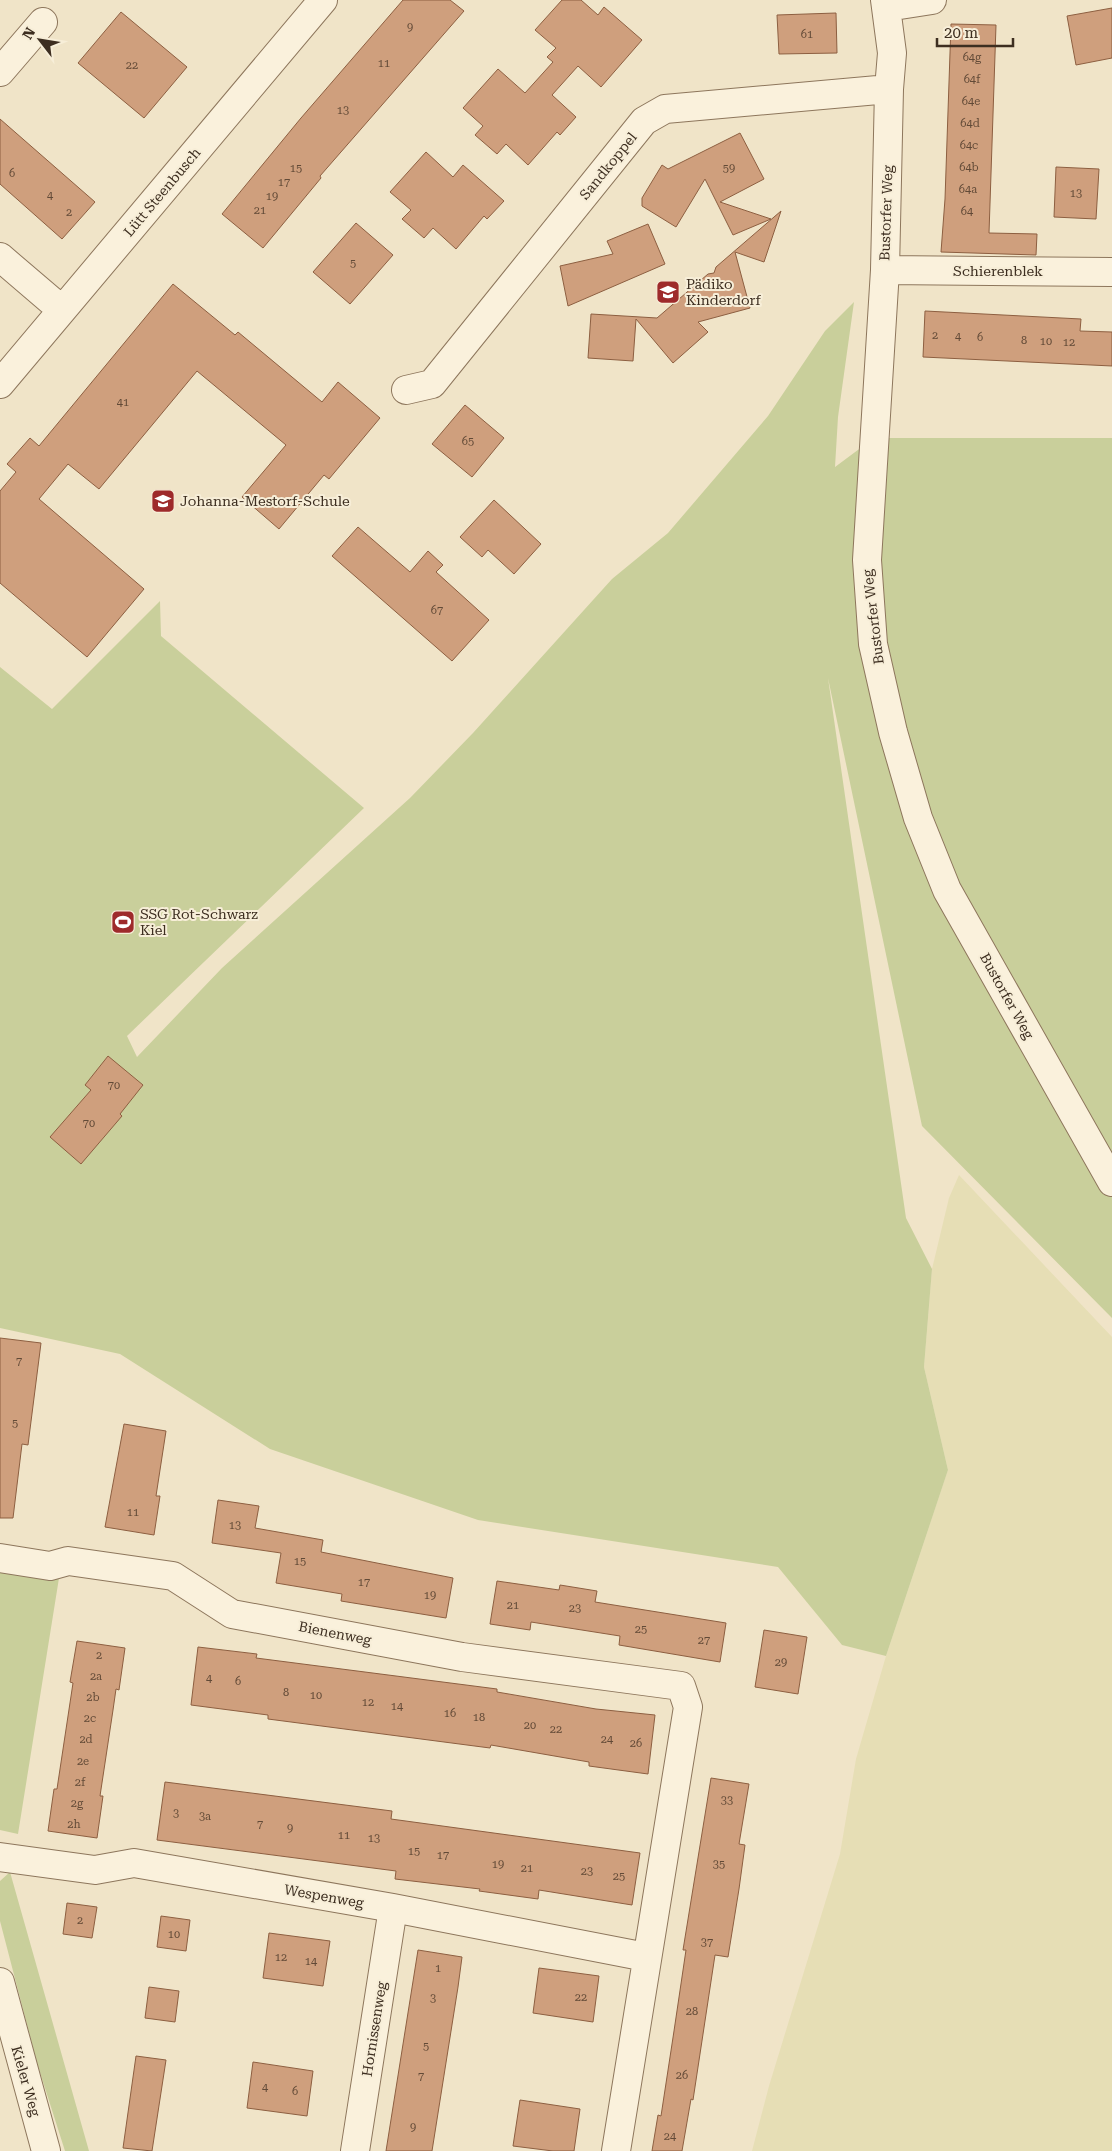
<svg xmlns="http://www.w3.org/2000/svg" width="1112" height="2151" font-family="'Roboto Serif',serif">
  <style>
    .farmland { fill: #e6deb5 }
    .green { fill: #c9cf9b }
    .building { fill: #cf9f7d; stroke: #8d5f41 }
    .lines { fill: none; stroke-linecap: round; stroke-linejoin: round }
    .minor-casing { stroke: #8d765c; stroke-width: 30 }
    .minor { stroke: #faf1dc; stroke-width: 28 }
    .labels { text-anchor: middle; stroke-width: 4; stroke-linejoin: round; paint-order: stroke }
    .number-label { font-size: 11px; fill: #624a37 }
    .street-label { font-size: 14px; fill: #3d2e20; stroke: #f7eed8 }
    .poi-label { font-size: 14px; fill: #3d2e20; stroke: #f7eed8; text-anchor: start }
  </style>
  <rect width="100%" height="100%" fill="#f0e4c8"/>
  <path class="farmland" d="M 959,1175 L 1112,1337 L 1112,2151 L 752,2151 L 769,2086 L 840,1854 L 856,1759 L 886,1656 L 948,1470 L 924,1367 L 932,1269 L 949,1198 Z"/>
  <path class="green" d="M 854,302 L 838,417 L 835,467 L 874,438 L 1112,438 L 1112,1318 L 922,1126 L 828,678 L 906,1218 L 932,1269 L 924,1367 L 948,1470 L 886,1656 L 842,1645 L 778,1567 L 478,1520 L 270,1449 L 120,1354 L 0,1328 L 0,667 L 52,709 L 160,601 L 161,636 L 364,808 L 127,1036 L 137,1057 L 222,968 L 410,798 L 473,733 L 612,579 L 668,533 L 768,416 L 825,331 Z
    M 0,1568 L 59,1578 L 18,1834 L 0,1830 Z
    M 10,1872 L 89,2151 L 65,2151 L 37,2063 L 0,1921 L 0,1881 Z"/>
  <path class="building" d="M 403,0 L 450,0 L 464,11 L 320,176 L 321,178 L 263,248 L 222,214 L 301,118 Z
    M 562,0 L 581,0 L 598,15 L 604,7 L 642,40 L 601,87 L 578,66 L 552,95 L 576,117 L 560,135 L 557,132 L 528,165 L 506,144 L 497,154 L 475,135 L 483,126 L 463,108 L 498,69 L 525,93 L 553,62 L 547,57 L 556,48 L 535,30 Z
    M 1112,8 L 1112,58 L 1076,65 L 1067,16 Z
    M 121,12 L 187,67 L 144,118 L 78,63 Z
    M 836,13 L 837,53 L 779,54 L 777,15 Z
    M 951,24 L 996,25 L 989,233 L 1037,234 L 1036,255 L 941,252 L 945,199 Z
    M 0,119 L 95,202 L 62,239 L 0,184 Z
    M 740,133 L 764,179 L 720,202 L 771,219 L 733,235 L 705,179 L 676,227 L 642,206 L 642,198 L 662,165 L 668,169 Z
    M 426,152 L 453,177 L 463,165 L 504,201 L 487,219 L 484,216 L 456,249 L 433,228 L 424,238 L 402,219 L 411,210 L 390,192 Z
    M 1056,167 L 1099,169 L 1096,219 L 1054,217 Z
    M 781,211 L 764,262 L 735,252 L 750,308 L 698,322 L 708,332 L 673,363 L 636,319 L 633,361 L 588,358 L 591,314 L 657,318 L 708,274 L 714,273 L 716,267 Z
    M 356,223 L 393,255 L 350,304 L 313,272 Z
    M 648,224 L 665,264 L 568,306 L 560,266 L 613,254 L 607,241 Z
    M 173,284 L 235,335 L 238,332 L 322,402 L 338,382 L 380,418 L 329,479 L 324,475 L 279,529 L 242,497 L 286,445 L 197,371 L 99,489 L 68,464 L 39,499 L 144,589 L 87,657 L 0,583 L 0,491 L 16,472 L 7,464 L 30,438 L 39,446 Z
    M 925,311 L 1081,319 L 1080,331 L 1112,332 L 1112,366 L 923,357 Z
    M 465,405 L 504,438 L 472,477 L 432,444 Z
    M 494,500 L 541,544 L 514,574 L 488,550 L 482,557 L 460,537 Z
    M 358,527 L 410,572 L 428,551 L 443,565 L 436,572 L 489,620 L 452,661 L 332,556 Z
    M 108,1056 L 143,1085 L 120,1114 L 122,1116 L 81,1164 L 50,1137 L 91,1090 L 85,1085 Z
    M 0,1338 L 41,1343 L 28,1445 L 22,1444 L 13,1518 L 0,1518 Z
    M 124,1424 L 166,1431 L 156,1496 L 160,1496 L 154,1535 L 105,1527 Z
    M 218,1500 L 259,1506 L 255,1528 L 323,1540 L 321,1552 L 453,1578 L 446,1618 L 341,1601 L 342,1594 L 276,1583 L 281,1553 L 212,1543 Z
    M 497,1581 L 559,1590 L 560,1585 L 597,1591 L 595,1602 L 726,1623 L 720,1662 L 619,1645 L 620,1636 L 531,1622 L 530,1630 L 490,1624 Z
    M 764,1630 L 807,1637 L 798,1694 L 755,1687 Z
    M 77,1641 L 125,1648 L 119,1690 L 116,1689 L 113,1710 L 100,1796 L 103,1796 L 97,1838 L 48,1831 L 54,1789 L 57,1789 L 73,1683 L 70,1682 Z
    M 198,1647 L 257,1654 L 256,1658 L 497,1689 L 497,1692 L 596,1709 L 655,1715 L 648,1774 L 589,1766 L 589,1762 L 491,1745 L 490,1748 L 268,1719 L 268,1715 L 191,1705 Z
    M 711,1778 L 749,1784 L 739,1844 L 745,1845 L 739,1889 L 728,1957 L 715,1955 L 693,2100 L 691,2099 L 682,2151 L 652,2151 L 658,2115 L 661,2116 L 674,2031 L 686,1950 L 683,1950 Z
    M 165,1782 L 392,1811 L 391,1819 L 640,1853 L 632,1905 L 539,1890 L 538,1899 L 479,1891 L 480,1889 L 395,1879 L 396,1871 L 157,1840 Z
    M 67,1903 L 97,1907 L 92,1938 L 63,1934 Z
    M 161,1916 L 190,1920 L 186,1951 L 157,1947 Z
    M 269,1933 L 330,1941 L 323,1986 L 263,1978 Z
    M 418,1950 L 462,1957 L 458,1987 L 432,2151 L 386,2151 Z
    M 539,1968 L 599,1976 L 593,2022 L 533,2013 Z
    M 149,1987 L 179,1991 L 175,2022 L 145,2018 Z
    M 136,2056 L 166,2060 L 152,2151 L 123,2148 Z
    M 253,2062 L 313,2071 L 307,2116 L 247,2108 Z
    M 520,2100 L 580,2109 L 574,2151 L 553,2151 L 513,2146 Z"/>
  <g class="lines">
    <g class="minor-casing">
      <path id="minor" d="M 885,0 L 892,53 L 889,89 L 885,270 L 867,560 L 873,644 L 893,732 L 918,818 L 947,890 L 1112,1182
        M 887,7 L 932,0
        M 0,72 L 43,22
        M 0,257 L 62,310
        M 885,270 L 1112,272
        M 0,384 L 323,0
        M 406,390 L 432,384 L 644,121 L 665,109 L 889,89
        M 0,1558 L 50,1566 L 68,1561 L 173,1576 L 232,1614 L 462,1657 L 681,1686 L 688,1707 L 616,2151
        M 0,1857 L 95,1870 L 134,1863 L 393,1908 L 646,1957
        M 0,1982 L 46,2151
        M 355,2151 L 393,1908"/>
    </g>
    <use href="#minor" class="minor"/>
  </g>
  <defs>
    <g id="school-square" transform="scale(1.25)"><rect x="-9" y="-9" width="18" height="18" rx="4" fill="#9e2a2b" stroke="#f7eed8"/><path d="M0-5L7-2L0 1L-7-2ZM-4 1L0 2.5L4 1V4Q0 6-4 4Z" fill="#fff"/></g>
    <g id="stadium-square" transform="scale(1.25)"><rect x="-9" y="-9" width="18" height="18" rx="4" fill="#9e2a2b" stroke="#f7eed8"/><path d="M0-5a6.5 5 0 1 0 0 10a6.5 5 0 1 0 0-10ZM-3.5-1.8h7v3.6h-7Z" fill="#fff"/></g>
  </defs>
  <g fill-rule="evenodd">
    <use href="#school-square" x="668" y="292"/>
    <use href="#school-square" x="163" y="501"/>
    <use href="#stadium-square" x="123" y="922"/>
  </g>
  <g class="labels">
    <g class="number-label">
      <text x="410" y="31">9</text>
      <text x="807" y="38">61</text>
      <text x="972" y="61">64g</text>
      <text x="384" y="67">11</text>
      <text x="132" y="69">22</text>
      <text x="972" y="83">64f</text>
      <text x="971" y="105">64e</text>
      <text x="343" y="114">13</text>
      <text x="970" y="127">64d</text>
      <text x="969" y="149">64c</text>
      <text x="969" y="171">64b</text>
      <text x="296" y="172">15</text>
      <text x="729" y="172">59</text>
      <text x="12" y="177">6</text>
      <text x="284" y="186">17</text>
      <text x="968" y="193">64a</text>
      <text x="1076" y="197">13</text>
      <text x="50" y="199">4</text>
      <text x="272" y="200">19</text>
      <text x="260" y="214">21</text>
      <text x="967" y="215">64</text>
      <text x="69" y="216">2</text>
      <text x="353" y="267">5</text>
      <text x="935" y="339">2</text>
      <text x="958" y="340">4</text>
      <text x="980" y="341">6</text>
      <text x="1024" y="344">8</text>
      <text x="1046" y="345">10</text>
      <text x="1069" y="346">12</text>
      <text x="123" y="406">41</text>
      <text x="468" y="445">65</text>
      <text x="437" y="614">67</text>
      <text x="114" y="1089">70</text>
      <text x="89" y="1127">70</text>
      <text x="19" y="1365">7</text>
      <text x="15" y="1427">5</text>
      <text x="133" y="1516">11</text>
      <text x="235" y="1529">13</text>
      <text x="300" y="1565">15</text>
      <text x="364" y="1586">17</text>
      <text x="430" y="1599">19</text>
      <text x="513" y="1609">21</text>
      <text x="575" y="1612">23</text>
      <text x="641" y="1633">25</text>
      <text x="704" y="1644">27</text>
      <text x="99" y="1659">2</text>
      <text x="781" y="1666">29</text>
      <text x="96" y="1680">2a</text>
      <text x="209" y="1682">4</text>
      <text x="238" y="1685">6</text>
      <text x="286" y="1696">8</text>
      <text x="316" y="1699">10</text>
      <text x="93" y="1701">2b</text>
      <text x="368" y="1706">12</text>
      <text x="397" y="1710">14</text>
      <text x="450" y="1717">16</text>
      <text x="479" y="1721">18</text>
      <text x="90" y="1722">2c</text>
      <text x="530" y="1729">20</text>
      <text x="556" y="1733">22</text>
      <text x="86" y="1743">2d</text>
      <text x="607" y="1743">24</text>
      <text x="636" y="1747">26</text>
      <text x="83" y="1765">2e</text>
      <text x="80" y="1786">2f</text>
      <text x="727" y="1804">33</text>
      <text x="77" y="1807">2g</text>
      <text x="176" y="1817">3</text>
      <text x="205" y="1820">3a</text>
      <text x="74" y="1828">2h</text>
      <text x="260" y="1828">7</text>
      <text x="290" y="1832">9</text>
      <text x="344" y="1839">11</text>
      <text x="374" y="1842">13</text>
      <text x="414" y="1855">15</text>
      <text x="443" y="1859">17</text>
      <text x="498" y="1868">19</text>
      <text x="719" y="1868">35</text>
      <text x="527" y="1872">21</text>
      <text x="587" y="1875">23</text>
      <text x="619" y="1880">25</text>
      <text x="80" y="1924">2</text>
      <text x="174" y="1938">10</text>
      <text x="707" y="1946">37</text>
      <text x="281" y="1961">12</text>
      <text x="311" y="1965">14</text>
      <text x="438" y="1972">1</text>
      <text x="581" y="2001">22</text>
      <text x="433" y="2002">3</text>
      <text x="692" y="2015">28</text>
      <text x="426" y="2050">5</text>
      <text x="682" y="2079">26</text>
      <text x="421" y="2080">7</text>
      <text x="265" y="2091">4</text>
      <text x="295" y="2095">6</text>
      <text x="413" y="2131">9</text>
      <text x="670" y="2140">24</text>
    </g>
    <g class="street-label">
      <text transform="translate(608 166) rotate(-51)" y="5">Sandkoppel</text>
      <text transform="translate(162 192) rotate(-50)" y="5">Lütt Steenbusch</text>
      <text transform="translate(886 213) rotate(-88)" y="5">Bustorfer Weg</text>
      <text x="998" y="276">Schierenblek</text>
      <text transform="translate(873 617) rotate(-97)" y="5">Bustorfer Weg</text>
      <text transform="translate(1007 996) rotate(61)" y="5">Bustorfer Weg</text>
      <text transform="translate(335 1633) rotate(11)" y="5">Bienenweg</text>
      <text transform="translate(324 1896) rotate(10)" y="5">Wespenweg</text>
      <text transform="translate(374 2029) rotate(-81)" y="5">Hornissenweg</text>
      <text transform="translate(26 2081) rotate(74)" y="5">Kieler Weg</text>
    </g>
    <g class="poi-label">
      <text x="686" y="289">Pädiko<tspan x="686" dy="16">Kinderdorf</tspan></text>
      <text x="180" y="506">Johanna-Mestorf-Schule</text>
      <text x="140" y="919">SSG Rot-Schwarz<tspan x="140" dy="16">Kiel</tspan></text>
    </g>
  </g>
  <g transform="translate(40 40) rotate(301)" stroke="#f7eed8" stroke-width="4" paint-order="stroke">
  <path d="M0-4L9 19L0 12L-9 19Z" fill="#3d2e20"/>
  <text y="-8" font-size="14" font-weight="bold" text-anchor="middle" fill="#3d2e20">N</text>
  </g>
  <path d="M937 38v8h76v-8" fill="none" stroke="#3d2e20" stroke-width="2.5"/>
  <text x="944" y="38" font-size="15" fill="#3d2e20" stroke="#f7eed8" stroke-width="4" paint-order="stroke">20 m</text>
</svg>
